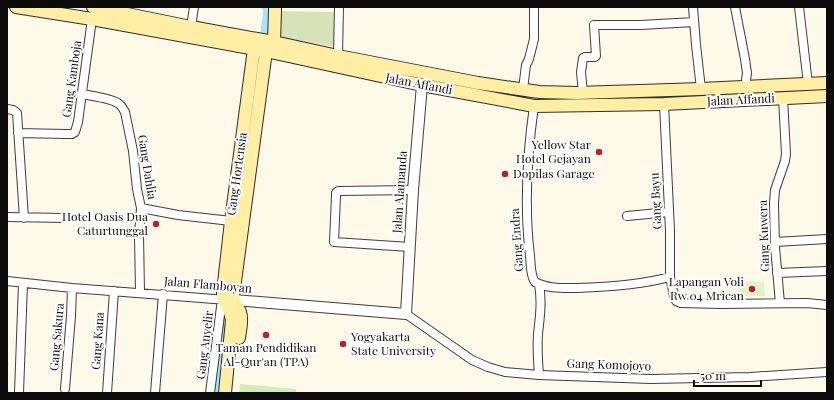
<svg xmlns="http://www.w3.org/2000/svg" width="834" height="400" font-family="'Playfair Display',serif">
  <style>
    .green { fill: #d3ecb0 }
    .cemetery { fill: #d7e2b9 }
    .pitch { fill: #e5f2c2 }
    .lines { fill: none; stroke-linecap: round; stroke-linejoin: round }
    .canal { stroke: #a9e2fb; stroke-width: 9 }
    .minor-casing { stroke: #3e3e3e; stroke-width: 10 }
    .tertiary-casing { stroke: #3e3e3e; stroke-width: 12 }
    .secondary-casing { stroke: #2d2d2d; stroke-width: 14 }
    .minor { stroke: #fff; stroke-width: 8 }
    .tertiary { stroke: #fff; stroke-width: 10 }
    .secondary { stroke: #ffeea4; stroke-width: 12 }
    .poi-dot { fill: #c5192e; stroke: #fff; stroke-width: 1.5 }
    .labels { text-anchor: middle; stroke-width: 4; stroke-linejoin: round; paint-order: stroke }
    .street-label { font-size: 12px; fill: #0b0b0b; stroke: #fff }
    .poi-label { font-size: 12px; fill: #0b0b0b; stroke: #fff; text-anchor: end }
  </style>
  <rect width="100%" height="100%" fill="#fff9e9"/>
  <path class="green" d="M 240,384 L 296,389 L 296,393 L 239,393 Z"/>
  <path class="cemetery" d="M 275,11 L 337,12 L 336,47 L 270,36 Z"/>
  <path class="pitch" d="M 739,282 L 764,282 L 765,296 L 740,296 Z"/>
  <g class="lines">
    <path class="canal" d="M 262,45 L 265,33 L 268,10 L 266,7
      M 217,393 L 225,312"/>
    <g class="minor-casing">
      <path id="minor" d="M 693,7 L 696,45 L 701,89
        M 735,7 L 745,59 L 747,73 L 745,87
        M 799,7 L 808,84
        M 191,27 L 194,7
        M 338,56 L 339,7
        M 523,89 L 526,65 L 529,59 L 534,39 L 534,7
        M 583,93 L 581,72 L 583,58 L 585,57 L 595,57 L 596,56 L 594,25 L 641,25 L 694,22
        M 82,94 C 91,96 112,98 119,104 C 122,106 123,109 125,112 L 133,151 L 137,189 L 141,208 L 178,215 L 231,221
        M 664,104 L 670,231 L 670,277 L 674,296 L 676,301 L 681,303 L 721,304 L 807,303 L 827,305
        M 534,106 C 527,155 524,206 530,256 C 531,264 530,275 535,282 C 548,289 563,288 577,288 C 609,287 640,285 670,277
        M 7,109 L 13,110 L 17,113 L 24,218
        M 18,133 L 66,134 L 72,134 L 75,132 L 78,122 L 92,19
        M 627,216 L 669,212
        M 7,217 L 65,218
        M 775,242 L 827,239
        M 410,247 L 334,242 L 336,196 L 336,193 L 338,191 L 413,190
        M 777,273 L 827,271
        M 7,281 L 72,288 L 227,300
        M 539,284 C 542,301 540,317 538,334 C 537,348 538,362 539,375
        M 140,292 L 139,235 L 141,208
        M 780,303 L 775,247 L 774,203 L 775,190 L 785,161 L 786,154 L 783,98
        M 406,314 L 472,360 L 488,367 L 505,372 L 539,375 L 651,379 L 750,377 L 827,372
        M 65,389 L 71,316 L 72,288
        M 19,393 L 23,283
        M 107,393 L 114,291
        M 155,393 L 163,294
        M 210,393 L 222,299"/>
    </g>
    <g class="tertiary-casing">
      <path id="tertiary" d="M 234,300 L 406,314 L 413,190 L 422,85"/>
    </g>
    <g class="secondary-casing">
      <path id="secondary" d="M 16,7 L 92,19 L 261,50 L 422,85 L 534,106 L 664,104 L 827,96
        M 93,7 L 191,27 L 274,42 L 338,56 L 478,83 L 539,92 L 577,93 L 701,89 L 827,83
        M 274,42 L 275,11 L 275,7
        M 239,338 C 240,330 243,320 240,312 C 238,306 234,302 233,296 L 266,51
        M 225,393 L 232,320 L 229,309 L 223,298 L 223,292 L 231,221 L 254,49"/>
    </g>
    <use href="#minor" class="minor"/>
    <use href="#tertiary" class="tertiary"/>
    <use href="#secondary" class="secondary"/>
  </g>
  <g class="poi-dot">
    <circle cx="599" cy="152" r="4"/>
    <circle cx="505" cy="174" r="4"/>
    <circle cx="156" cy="224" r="4"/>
    <circle cx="752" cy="289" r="4"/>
    <circle cx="266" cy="335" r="4"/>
    <circle cx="343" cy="344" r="4"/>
  </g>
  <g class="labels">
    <g class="street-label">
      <text transform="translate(72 79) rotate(-82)" y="4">Gang Kamboja</text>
      <text transform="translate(419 84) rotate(11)" y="4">Jalan Affandi</text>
      <text transform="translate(741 100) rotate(-3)" y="4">Jalan Affandi</text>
      <text transform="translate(147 167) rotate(81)" y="4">Gang Dahlia</text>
      <text transform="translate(237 174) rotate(-82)" y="4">Gang Hortensia</text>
      <text transform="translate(400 192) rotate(-86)" y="4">Jalan Alamanda</text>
      <text transform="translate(656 201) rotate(-93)" y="4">Gang Bayu</text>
      <text transform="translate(764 236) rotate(-92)" y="4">Gang Kuwera</text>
      <text transform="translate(517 240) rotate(-94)" y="4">Gang Endra</text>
      <text transform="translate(208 285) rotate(5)" y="4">Jalan Flamboyan</text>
      <text transform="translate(57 337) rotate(-85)" y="4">Gang Sakura</text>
      <text transform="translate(98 341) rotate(-86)" y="4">Gang Kana</text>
      <text transform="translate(205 345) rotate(-83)" y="4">Gang Anyelir</text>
      <text transform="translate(609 365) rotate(2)" y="4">Gang Komojoyo</text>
    </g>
    <g class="poi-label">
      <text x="591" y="149">Yellow Star<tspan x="591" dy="14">Hotel Gejayan</tspan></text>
      <text x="513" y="178" text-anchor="start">Dopilas Garage</text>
      <text x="148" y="221">Hotel Oasis Dua<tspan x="148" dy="14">Caturtunggal</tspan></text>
      <text x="744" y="286">Lapangan Voli<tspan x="744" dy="14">Rw 04 Mrican</tspan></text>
      <text x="351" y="341" text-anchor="start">Yogyakarta<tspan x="351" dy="14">State University</tspan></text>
      <text x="266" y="352" text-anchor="middle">Taman Pendidikan<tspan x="266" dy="14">Al-Qur'an (TPA)</tspan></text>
    </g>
  </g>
  <rect width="834" height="400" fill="none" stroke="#0b0b0b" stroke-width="16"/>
  <path d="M694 380v6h67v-6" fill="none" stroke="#0b0b0b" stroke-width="2"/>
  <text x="700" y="380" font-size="12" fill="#0b0b0b" stroke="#ffffff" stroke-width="3" paint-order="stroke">50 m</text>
</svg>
